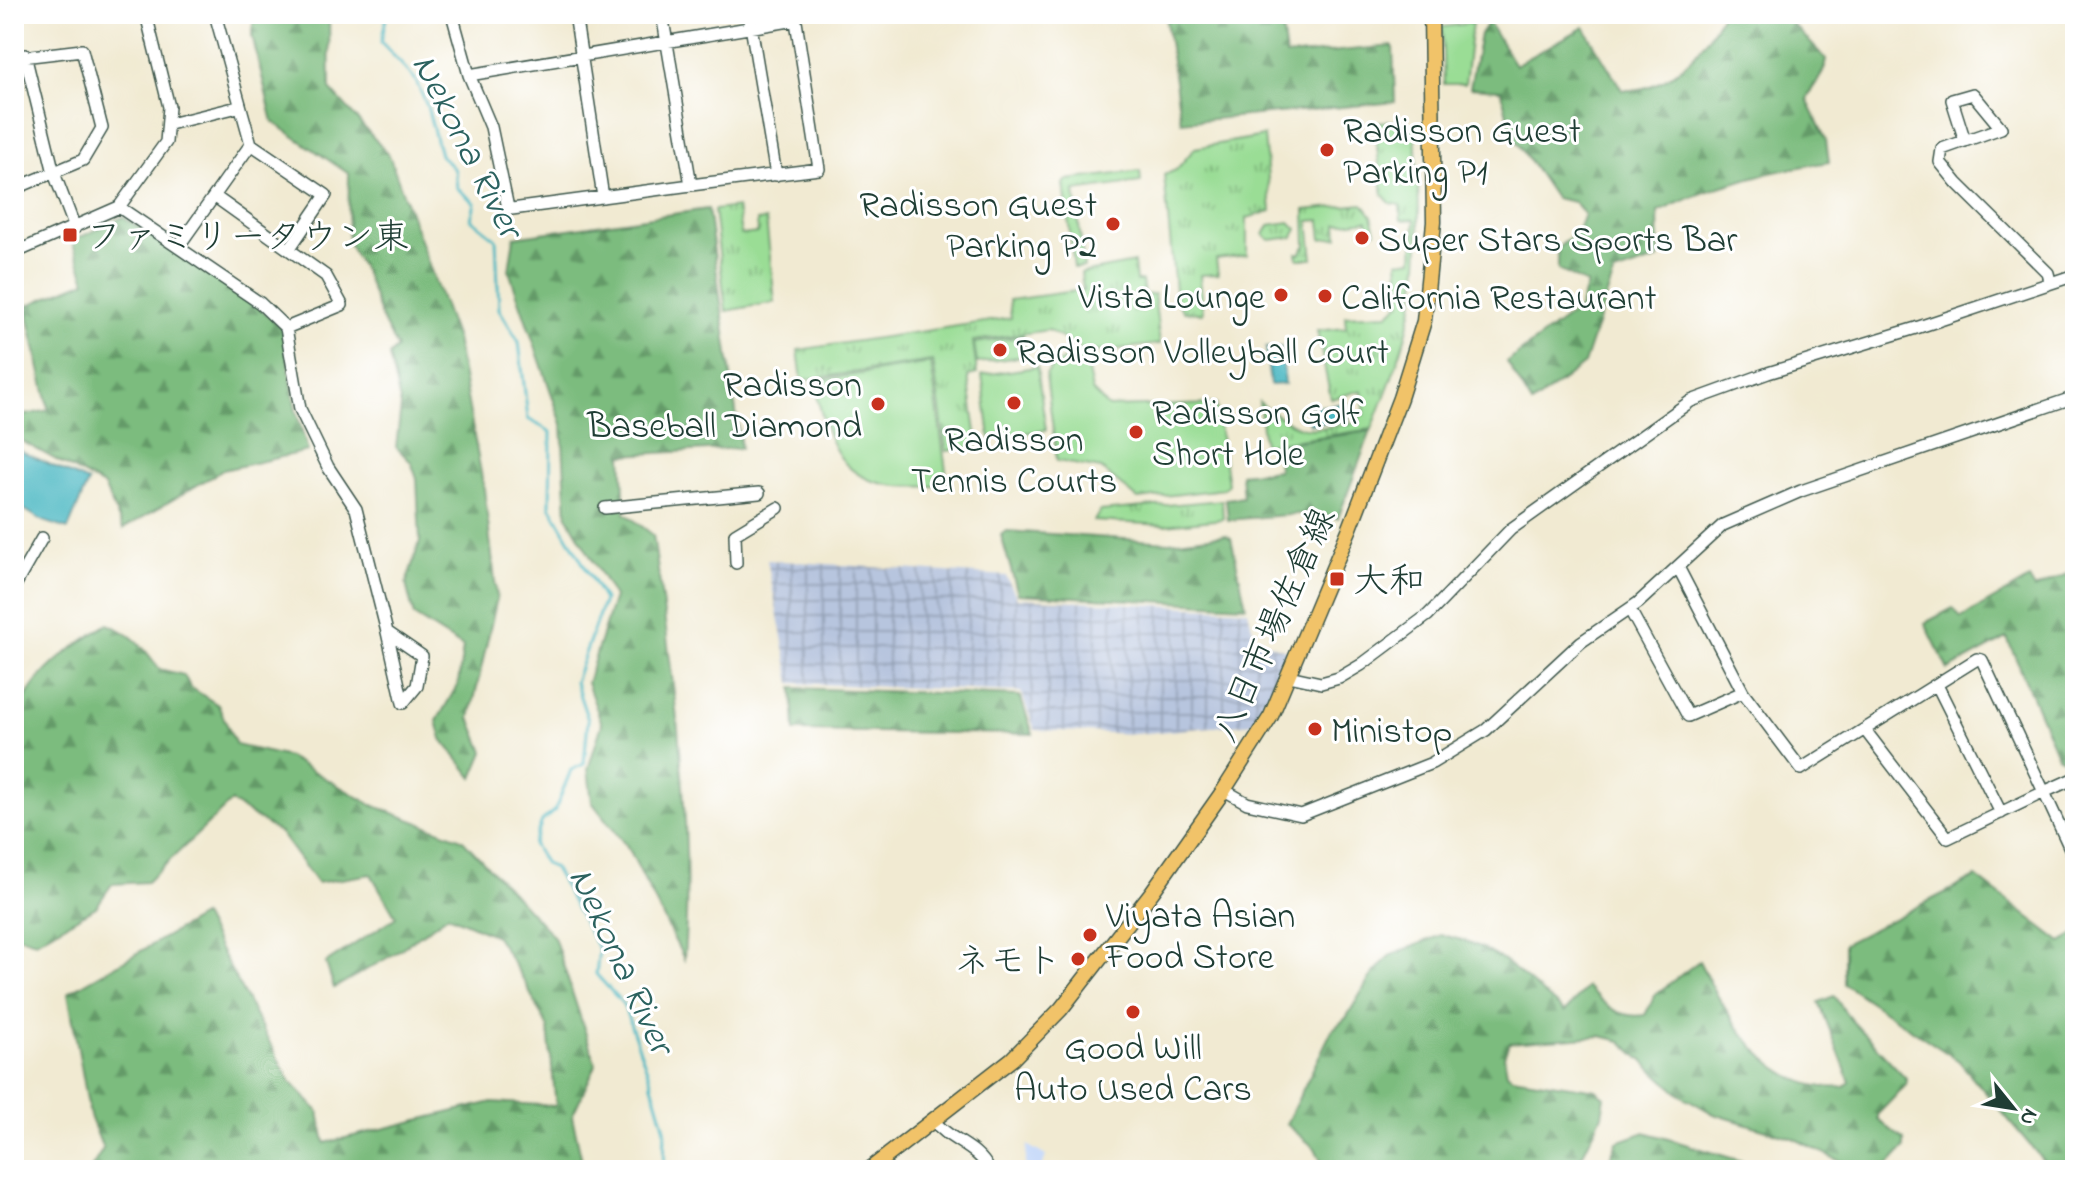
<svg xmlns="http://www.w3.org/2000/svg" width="2089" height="1184" font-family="'Indie Flower','Klee One',sans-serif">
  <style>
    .built { fill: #cadcf9 }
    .industrial { fill: url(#industrial-grid) }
    .grass { fill: url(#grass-tufts); stroke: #5c8d64; stroke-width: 2 }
    .forest { fill: url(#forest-firs); stroke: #4d7c59; stroke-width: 2 }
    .garden { fill: #9add95; stroke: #5c8d64; stroke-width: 2 }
    .water { fill: #48b7c2; stroke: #347a7b; stroke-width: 2 }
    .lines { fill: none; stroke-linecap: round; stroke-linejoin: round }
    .stream { stroke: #48b7c2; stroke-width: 3 }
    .minor-casing { stroke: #3e574c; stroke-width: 14 }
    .major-casing { stroke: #3e574c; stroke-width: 17 }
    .minor { stroke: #fff; stroke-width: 11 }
    .major { stroke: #f1c369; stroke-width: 14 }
    .poi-dot { fill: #c8321e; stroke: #fff; stroke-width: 3 }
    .labels { text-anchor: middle; stroke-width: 6; stroke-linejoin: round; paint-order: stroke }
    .poi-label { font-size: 36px; fill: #1f3d34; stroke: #fff; text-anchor: start }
    .street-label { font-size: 36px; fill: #1f3d34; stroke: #fff }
    .water-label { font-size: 38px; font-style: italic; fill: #2b625f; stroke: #fff }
  </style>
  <defs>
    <pattern id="industrial-grid" width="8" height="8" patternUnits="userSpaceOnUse" patternTransform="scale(2)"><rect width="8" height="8" fill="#b7c5de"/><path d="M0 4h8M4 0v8" fill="none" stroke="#94a1b5"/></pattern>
    <pattern id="grass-tufts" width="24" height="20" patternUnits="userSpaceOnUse" patternTransform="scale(2)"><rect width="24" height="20" fill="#9add95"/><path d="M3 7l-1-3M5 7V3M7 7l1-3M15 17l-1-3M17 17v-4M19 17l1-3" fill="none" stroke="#7db47a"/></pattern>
    <pattern id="forest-firs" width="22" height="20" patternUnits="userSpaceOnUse" patternTransform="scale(2)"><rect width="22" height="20" fill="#7bbc7e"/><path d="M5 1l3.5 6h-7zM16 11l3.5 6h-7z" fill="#649a68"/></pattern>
  </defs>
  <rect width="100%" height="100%" fill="#fff"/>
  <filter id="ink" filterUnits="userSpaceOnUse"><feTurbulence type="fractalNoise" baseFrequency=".0125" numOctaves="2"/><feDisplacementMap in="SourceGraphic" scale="16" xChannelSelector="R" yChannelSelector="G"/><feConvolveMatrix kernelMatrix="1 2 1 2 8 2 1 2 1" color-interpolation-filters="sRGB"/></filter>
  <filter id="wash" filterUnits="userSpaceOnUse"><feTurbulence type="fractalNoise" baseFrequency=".006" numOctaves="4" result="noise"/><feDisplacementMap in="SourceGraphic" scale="32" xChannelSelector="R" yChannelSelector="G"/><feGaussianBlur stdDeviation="1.8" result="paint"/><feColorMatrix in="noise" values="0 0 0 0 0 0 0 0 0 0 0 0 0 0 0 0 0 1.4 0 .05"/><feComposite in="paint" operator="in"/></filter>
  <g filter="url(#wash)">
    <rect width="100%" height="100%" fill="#f1ead2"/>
    <path class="built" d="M 1027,1145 L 1046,1156 L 1042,1167 L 1070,1170 L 1025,1170 Z"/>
    <path class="industrial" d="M 767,560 L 1006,576 L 1017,598 L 1248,610 L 1255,639 L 1289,651 L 1255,723 L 1136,734 L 1035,730 L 1021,692 L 791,683 Z"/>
    <path class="grass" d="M 1398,121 L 1409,124 L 1415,131 C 1418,191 1424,252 1412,311 C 1403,352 1387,390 1372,429 L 1264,445 L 1259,402 C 1304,437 1304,430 1359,422 L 1359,416 L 1365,414 L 1362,390 L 1331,399 L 1317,331 L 1346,328 L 1345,316 L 1388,314 L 1401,302 L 1398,261 L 1413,259 L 1415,219 L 1401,220 L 1400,205 L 1390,203 L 1383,195 L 1374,122 Z
      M 1264,136 L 1271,211 L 1247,218 L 1247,255 L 1216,259 L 1218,274 L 1200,275 L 1203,313 L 1184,312 L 1176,301 L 1164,175 L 1176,170 L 1195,148 Z
      M 1140,171 L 1141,182 L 1075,191 L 1084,267 L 1074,268 L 1064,183 L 1068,180 Z
      M 1363,204 L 1372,216 L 1376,231 L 1369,232 L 1367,220 L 1337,224 L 1338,237 L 1322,239 L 1320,220 L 1309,221 L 1313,259 L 1298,259 L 1297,253 L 1300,254 L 1306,245 L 1305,210 Z
      M 737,207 L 741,235 L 758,233 L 757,221 L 766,220 L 775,302 L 726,311 L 714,210 Z
      M 1290,222 L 1297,229 L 1293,237 L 1270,240 L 1264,235 L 1269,225 Z
      M 1134,263 L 1136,281 L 1142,281 L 1144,295 L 1154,294 L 1160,344 L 1088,353 L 1048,330 L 973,341 L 977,374 L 968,376 L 978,446 L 946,451 L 933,361 L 802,380 L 798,350 L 1011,318 L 1009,300 L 1083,290 L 1081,273 Z
      M 1222,500 L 1223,519 L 1165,525 L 1094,521 L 1100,511 Z"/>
    <path class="forest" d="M 254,14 L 329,14 L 330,89 L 389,155 L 456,339 L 484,489 L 497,598 L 470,718 L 484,752 L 473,778 L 442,739 L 437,721 L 458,684 L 463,647 L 414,616 L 406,584 L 420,541 L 417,479 L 411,462 L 396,447 L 401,406 L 389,356 L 397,348 L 381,317 L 366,275 L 348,243 L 349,174 L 273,122 L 252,35 Z
      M 1165,14 L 1280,14 L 1286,56 L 1393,46 L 1395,102 L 1181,122 Z
      M 1722,14 L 1783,14 L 1827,60 C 1824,77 1813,84 1807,99 L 1826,140 L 1829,162 C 1765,172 1717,184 1658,212 L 1659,259 L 1614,274 L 1584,364 L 1532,404 L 1507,362 L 1579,309 L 1587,284 L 1558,270 L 1558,248 L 1578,230 L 1584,214 L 1574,202 L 1555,198 L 1512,135 L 1501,90 L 1470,88 L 1480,34 L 1488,22 L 1515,65 L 1584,27 L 1622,90 C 1667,93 1703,52 1722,14 Z
      M 708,209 L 741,448 L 622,455 L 625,513 L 653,535 C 673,676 694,817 684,959 L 630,851 L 592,802 L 588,769 L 602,724 L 587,683 L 614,597 L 567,516 L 562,424 L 509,271 L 514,237 Z
      M 123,217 L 258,306 L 283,330 L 296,411 L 308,451 L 223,470 L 123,529 L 104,486 L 14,437 L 14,411 L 26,415 L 49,410 L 26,306 L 86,281 L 72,241 Z
      M 1371,431 L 1338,518 L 1309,513 L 1228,520 L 1226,499 L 1243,497 L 1241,474 L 1278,470 L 1276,444 Z
      M 1006,531 L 1169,542 L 1225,535 L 1231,538 L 1246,606 L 1018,594 L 1001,535 Z
      M 2075,570 L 2075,753 L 2063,759 L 2058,757 L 2007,638 L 1948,670 L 1925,623 L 1953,608 L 1961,618 L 2029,579 L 2035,589 Z
      M 108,624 C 133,634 144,647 159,669 L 184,675 L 190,687 L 218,705 L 236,745 L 288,757 L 372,805 L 462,839 L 554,937 L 596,1065 L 572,1116 L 584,1170 L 90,1170 L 103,1149 L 90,1116 L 68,993 L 202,916 L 290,1081 L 319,1112 L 325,1143 L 492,1102 L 556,1106 L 548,1028 L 523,979 L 496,936 L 448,915 L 394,954 L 334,988 L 326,963 L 396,917 L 371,874 L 317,883 L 280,833 L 231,802 L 147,882 L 112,884 L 96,907 L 36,941 L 14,935 L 14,713 L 19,711 C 35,671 73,647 108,624 Z
      M 793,688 L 1020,696 L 1033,734 L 795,731 Z
      M 1976,877 L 2061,942 L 2075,934 L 2075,1170 L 2051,1170 L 1959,1061 L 1844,984 L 1844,944 Z
      M 1441,935 C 1498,945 1522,978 1565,1012 L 1587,987 C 1606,1005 1617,1019 1645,1015 L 1656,994 L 1699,961 C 1726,1016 1772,1095 1844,1087 L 1850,1082 L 1819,1002 L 1834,996 L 1850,1019 L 1907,1079 L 1906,1085 L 1878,1114 L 1878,1120 L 1904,1140 L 1904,1148 L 1884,1170 L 1858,1170 L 1793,1138 L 1714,1114 L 1679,1094 L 1621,1041 L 1601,1036 L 1509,1043 L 1504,1056 L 1507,1073 L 1512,1077 L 1596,1090 L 1605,1097 L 1602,1115 L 1575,1170 L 1325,1170 L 1315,1148 L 1286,1124 L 1332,1030 L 1346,1018 L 1370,978 L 1389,956 Z
      M 1645,1132 L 1771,1170 L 1605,1170 L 1617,1142 Z"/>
    <path class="garden" d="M 1472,23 L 1465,84 L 1444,84 L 1442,27 Z
      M 1023,336 L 1026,356 L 977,363 L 974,343 Z
      M 1077,351 L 1085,355 L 1092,391 L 1108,407 L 1216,404 L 1228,484 L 1224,489 L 1138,499 L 1101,469 L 1057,461 L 1046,375 L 1051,368 Z
      M 931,363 L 948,485 C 854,493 832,472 814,381 Z
      M 1037,367 L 1046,430 L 990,438 L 982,375 Z"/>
    <path class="water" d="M 1281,347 L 1285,384 L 1270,385 L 1266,348 Z
      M 1347,403 L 1349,420 L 1310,424 L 1308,408 Z
      M 14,448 L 88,482 L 68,529 L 43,521 L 14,503 Z"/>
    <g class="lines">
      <path class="stream" d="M 387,14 L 381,42 L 415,79 L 427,106 L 440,155 L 455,170 L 457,188 L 475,203 L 471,219 L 496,239 L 499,309 L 519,342 L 528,419 L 551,432 L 550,506 L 604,600 L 575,682 L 588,720 L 584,764 L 571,770 L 555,810 L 542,821 L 533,844 L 545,864 L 554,868 L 599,950 L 596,974 L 623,1004 L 651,1081 L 665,1129 L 664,1170"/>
    </g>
  </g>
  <g filter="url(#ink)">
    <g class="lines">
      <g class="minor-casing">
        <path id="minor" d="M 215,14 L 251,144 L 326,195 L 290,248
          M 452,14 L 469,75 L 491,127 L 508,208 L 512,209 L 691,185 L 662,14
          M 575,14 L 603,197
          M 749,14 L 776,175
          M 25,55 L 54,173 L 75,228
          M 14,58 L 82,50 L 102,128 L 83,160 L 14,189
          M 469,75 L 796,20
          M 169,124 L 238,107
          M 1965,141 L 1952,100 L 1973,94 L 2001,128 L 1942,149 L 1940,162 L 1957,183 L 2048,273 L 2050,281
          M 691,185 L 819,169 L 795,15
          M 214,196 L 326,276 L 342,305 L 286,328
          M 119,207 L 260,303 L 286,328 L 300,409 L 328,467 L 356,509 L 387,632
          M 178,247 L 251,144
          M 14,253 L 119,207 L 166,142 L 169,107 L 146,14
          M 605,508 L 759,493
          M 736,563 L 735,534 L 778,508
          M 1678,567 L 1743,692 L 1801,769 L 1977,659 L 1982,660 L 2044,792 L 1948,838 L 1865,730
          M 14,587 L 42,538
          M 1630,610 L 1688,716 L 1743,692
          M 387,632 L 422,656 L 417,686 L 403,703 Z
          M 1289,676 L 1321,683 L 1339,678 L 1361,665 L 1428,615 L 1511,529 L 1691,401 L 1768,373 L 1916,328 L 2075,275
          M 1937,685 L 2001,813
          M 2075,778 L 2044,792 L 2075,859
          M 1224,790 L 1247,803 L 1301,815 L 1432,763 L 1486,730 L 1581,642 L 1638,603 L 1723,525 L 1801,491 L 2075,397
          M 933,1120 C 950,1142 977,1145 989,1170"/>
      </g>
      <g class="major-casing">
        <path id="major" d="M 869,1170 L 1012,1059 L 1061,1009 L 1152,892 L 1224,790 L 1271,716 L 1350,528 L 1400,398 L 1424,321 L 1434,222 L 1431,14"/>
      </g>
      <use href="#minor" class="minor"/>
      <use href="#major" class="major"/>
    </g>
  </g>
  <g class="poi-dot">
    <circle cx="1327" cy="150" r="8"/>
    <circle cx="1113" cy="224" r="8"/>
    <rect x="62" y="227" width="16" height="16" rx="4"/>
    <circle cx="1362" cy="238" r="8"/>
    <circle cx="1281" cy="295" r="8"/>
    <circle cx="1325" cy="296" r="8"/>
    <circle cx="1000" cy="350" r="8"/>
    <circle cx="1014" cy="403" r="8"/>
    <circle cx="878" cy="404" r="8"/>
    <circle cx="1136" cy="432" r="8"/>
    <rect x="1329" y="571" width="16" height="16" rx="4"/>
    <circle cx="1315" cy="729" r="8"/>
    <circle cx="1090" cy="935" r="8"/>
    <circle cx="1078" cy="959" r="8"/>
    <circle cx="1133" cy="1012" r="8"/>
  </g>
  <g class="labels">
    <g class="poi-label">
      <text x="1343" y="142">Radisson Guest<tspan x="1343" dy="41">Parking P1</tspan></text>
      <text x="1097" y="216" text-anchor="end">Radisson Guest<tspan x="1097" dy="41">Parking P2</tspan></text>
      <text x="86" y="248">ファミリータウン東</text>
      <text x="1378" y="251">Super Stars Sports Bar</text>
      <text x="1265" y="308" text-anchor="end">Vista Lounge</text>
      <text x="1341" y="309">California Restaurant</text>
      <text x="1016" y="363">Radisson Volleyball Court</text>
      <text x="862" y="396" text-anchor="end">Radisson<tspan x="862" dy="41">Baseball Diamond</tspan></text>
      <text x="1152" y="424">Radisson Golf<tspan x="1152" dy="41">Short Hole</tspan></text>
      <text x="1014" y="451" text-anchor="middle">Radisson<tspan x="1014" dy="41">Tennis Courts</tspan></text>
      <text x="1353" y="592">大和</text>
      <text x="1331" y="742">Ministop</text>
      <text x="1106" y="927">Viyata Asian<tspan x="1106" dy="41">Food Store</tspan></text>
      <text x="1062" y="972" text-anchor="end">ネモト</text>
      <text x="1133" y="1059" text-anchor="middle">Good Will<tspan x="1133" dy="41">Auto Used Cars</tspan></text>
    </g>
    <g class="street-label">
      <text transform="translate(1272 624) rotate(-66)" y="13">八日市場佐倉線</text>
    </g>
    <g class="water-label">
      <text transform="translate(469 145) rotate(63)" y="13">Nekona River</text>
      <text transform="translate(623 960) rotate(65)" y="13">Nekona River</text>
    </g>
  </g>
  <rect width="2089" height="1184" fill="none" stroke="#fff" stroke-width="48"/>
  <g transform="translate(2013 1108) rotate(120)" stroke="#ffffff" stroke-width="6" paint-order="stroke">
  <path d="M0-6L14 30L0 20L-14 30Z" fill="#1f3d34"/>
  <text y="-12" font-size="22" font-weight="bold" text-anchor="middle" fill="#1f3d34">N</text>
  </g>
</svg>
